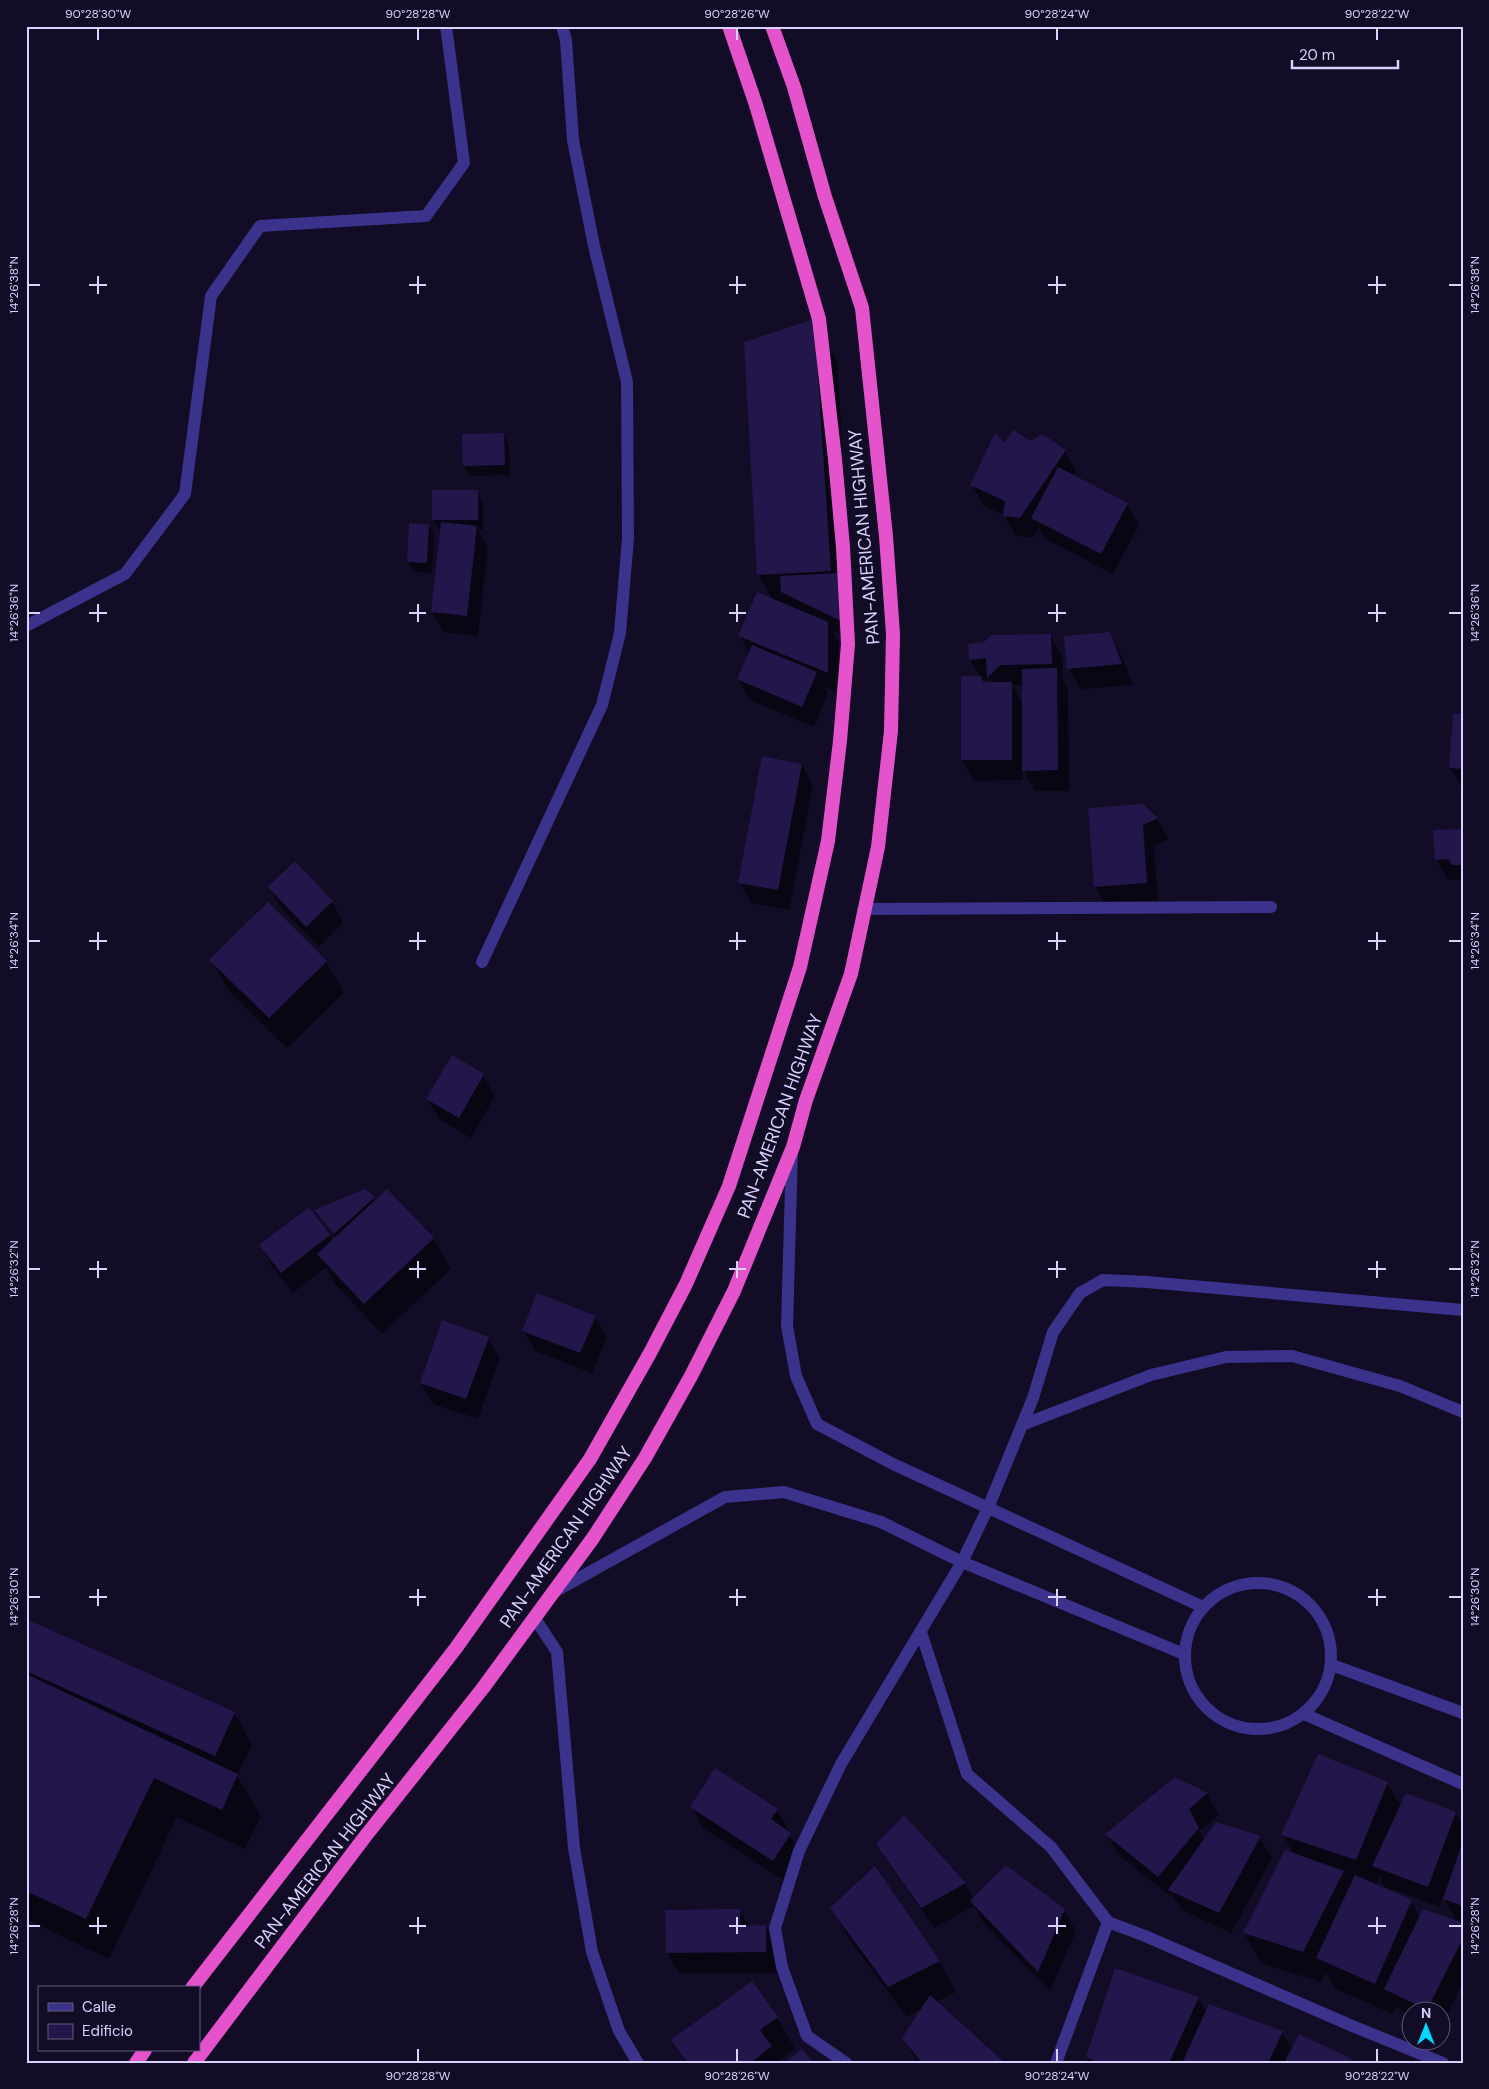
<svg xmlns="http://www.w3.org/2000/svg" width="1489" height="2089" font-family="'DM Sans',sans-serif">
  <style>
    .shadow { fill: #0007; fill-rule: evenodd }
    .building { fill: #23164a }
    .lines { fill: none; stroke-linecap: round; stroke-linejoin: round }
    .minor { stroke: #3a328b; stroke-width: 12 }
    .trunk { stroke: #e453cc; stroke-width: 14 }
    .ticks { fill: none; stroke: #d9d2ff; stroke-width: 2 }
    .labels { text-anchor: middle; stroke-width: 4; stroke-linejoin: round; paint-order: stroke }
    .street-label { font-size: 18px; fill: #d9d2ff; stroke: #120c27 }
    .neatline { fill: none; stroke: #d9d2ff; stroke-width: 2 }
    .ticks-label { font-size: 12px; text-anchor: middle; fill: #d9d2ff }
  </style>
  <rect width="100%" height="100%" fill="#120c27"/>
  <path class="shadow" d="M 814,320 L 837,360 L 854,641 L 832,630 L 839,643 L 839,693 L 824,687 L 828,694 L 814,727 L 750,700 L 738,679 L 749,653 L 740,636 L 773,600 L 758,574 Z
    M 503,434 L 509,444 L 510,475 L 470,476 L 464,466 Z
    M 1031,442 L 1065,451 L 1077,472 L 1074,476 L 1127,504 L 1139,525 L 1113,574 L 1044,538 L 1039,528 L 1032,538 L 1016,536 L 1004,515 L 984,506 L 972,485 L 1005,445 Z
    M 477,492 L 483,502 L 483,530 L 478,530 L 488,548 L 478,636 L 444,632 L 432,612 L 442,530 L 439,530 L 433,520 Z
    M 429,525 L 434,535 L 432,573 L 414,572 L 408,562 Z
    M 1109,633 L 1121,654 L 1133,685 L 1080,689 L 1068,668 Z
    M 1050,635 L 1062,656 L 1063,680 L 1068,690 L 1069,791 L 1035,791 L 1023,770 L 1023,780 L 974,781 L 962,760 L 980,677 L 970,660 ZM 990,679 L 992,684 L 984,684 L 982,680 ZM 1012,685 L 1023,685 L 1023,704 Z
    M 1463,716 L 1463,788 L 1450,768 Z
    M 802,765 L 813,786 L 789,910 L 751,903 L 739,882 Z
    M 1143,805 L 1157,819 L 1169,839 L 1154,845 L 1158,904 L 1107,907 L 1095,886 Z
    M 1463,830 L 1463,882 L 1461,879 L 1448,880 L 1436,859 Z
    M 269,887 L 332,902 L 343,923 L 318,947 L 281,908 Z
    M 211,960 L 326,962 L 344,993 L 287,1048 L 229,991 Z
    M 483,1075 L 495,1096 L 471,1138 L 439,1119 L 427,1099 Z
    M 374,1198 L 376,1201 L 433,1238 L 451,1269 L 382,1334 L 336,1285 L 326,1267 L 293,1293 L 272,1266 L 261,1246 L 329,1235 L 333,1241 L 336,1238 L 316,1210 Z
    M 595,1317 L 607,1337 L 592,1373 L 535,1351 L 523,1331 Z
    M 488,1338 L 500,1358 L 478,1419 L 433,1404 L 421,1383 Z
    M 26,1620 L 234,1713 L 252,1744 L 237,1776 L 261,1816 L 245,1849 L 177,1817 L 109,1959 L 26,1919 Z
    M 1175,1778 L 1207,1794 L 1219,1815 L 1199,1831 L 1205,1840 L 1216,1823 L 1260,1838 L 1272,1858 L 1231,1933 L 1182,1910 L 1172,1894 L 1170,1896 L 1118,1854 L 1107,1834 Z
    M 1387,1783 L 1401,1806 L 1455,1813 L 1463,1826 L 1463,1922 L 1461,1924 L 1463,1924 L 1463,1982 L 1442,2026 L 1442,2012 L 1412,2012 L 1412,2017 L 1396,2007 L 1393,2014 L 1335,1989 L 1326,1973 L 1321,1982 L 1262,1964 L 1244,1933 L 1294,1855 L 1283,1835 ZM 1379,1876 L 1385,1887 L 1440,1907 L 1443,1897 L 1458,1923 L 1420,1917 L 1411,1901 L 1376,1885 Z
    M 692,1807 L 777,1810 L 789,1830 L 787,1832 L 802,1854 L 785,1881 L 703,1828 Z
    M 904,1816 L 965,1884 L 974,1899 L 1064,1910 L 1076,1931 L 1050,1991 L 983,1922 L 974,1906 L 934,1928 L 890,1865 L 878,1844 Z
    M 832,1908 L 939,1961 L 956,1992 L 936,2002 L 1004,2063 L 918,2063 L 903,2038 L 922,2009 L 907,2017 L 849,1939 Z
    M 739,1910 L 749,1927 L 765,1926 L 777,1947 L 777,1973 L 679,1973 L 667,1953 Z
    M 751,1983 L 777,2018 L 795,2049 L 779,2060 L 780,2063 L 686,2063 L 673,2040 Z
    M 1198,1998 L 1207,2013 L 1282,2032 L 1292,2050 L 1351,2060 L 1353,2063 L 1090,2063 L 1087,2057 Z"/>
  <path class="building" d="M 814,319 L 831,571 L 757,575 L 744,342 Z
    M 1013,430 L 1031,441 L 1042,434 L 1066,450 L 1020,518 L 1003,516 L 1005,501 L 970,485 L 995,433 L 1005,443 Z
    M 504,433 L 505,465 L 463,466 L 462,434 Z
    M 1058,467 L 1128,503 L 1101,554 L 1031,518 Z
    M 432,490 L 478,490 L 478,520 L 432,520 Z
    M 441,522 L 477,526 L 467,616 L 431,612 Z
    M 409,523 L 429,524 L 427,563 L 407,562 Z
    M 841,573 L 843,622 L 781,592 L 780,576 Z
    M 757,592 L 828,622 L 828,673 L 738,636 Z
    M 1110,632 L 1122,664 L 1067,669 L 1064,636 Z
    M 1051,634 L 1052,664 L 1000,665 L 987,678 L 986,658 L 969,660 L 968,644 L 984,642 L 991,635 Z
    M 752,645 L 817,672 L 802,707 L 737,679 Z
    M 1057,668 L 1058,770 L 1022,771 L 1022,669 Z
    M 961,676 L 981,676 L 983,682 L 1012,682 L 1012,760 L 961,760 Z
    M 1453,714 L 1463,714 L 1463,769 L 1449,768 Z
    M 762,756 L 802,764 L 778,890 L 738,883 Z
    M 1143,804 L 1158,818 L 1143,825 L 1147,883 L 1094,887 L 1088,808 Z
    M 1463,829 L 1463,865 L 1452,865 L 1448,859 L 1435,860 L 1433,830 Z
    M 295,861 L 333,901 L 306,927 L 268,887 Z
    M 268,902 L 327,961 L 269,1018 L 209,960 Z
    M 452,1055 L 484,1074 L 459,1118 L 426,1099 Z
    M 365,1189 L 375,1197 L 334,1234 L 314,1210 Z
    M 387,1189 L 434,1238 L 364,1304 L 317,1254 Z
    M 309,1207 L 330,1235 L 281,1273 L 259,1245 Z
    M 537,1293 L 596,1316 L 580,1353 L 522,1331 Z
    M 442,1320 L 489,1337 L 466,1399 L 420,1383 Z
    M 26,1619 L 235,1712 L 215,1756 L 26,1671 Z
    M 26,1674 L 238,1774 L 222,1810 L 154,1778 L 86,1919 L 26,1891 Z
    M 1318,1754 L 1388,1782 L 1356,1860 L 1281,1835 Z
    M 715,1768 L 778,1809 L 771,1819 L 791,1833 L 773,1861 L 690,1807 Z
    M 1175,1777 L 1208,1793 L 1189,1809 L 1199,1828 L 1158,1877 L 1105,1834 Z
    M 1406,1793 L 1456,1812 L 1428,1887 L 1372,1866 Z
    M 904,1815 L 966,1883 L 921,1908 L 876,1844 Z
    M 1216,1822 L 1261,1836 L 1219,1913 L 1168,1890 Z
    M 1462,1844 L 1463,1845 L 1463,1906 L 1443,1899 Z
    M 1285,1850 L 1344,1871 L 1303,1952 L 1243,1933 Z
    M 1006,1865 L 1065,1909 L 1038,1972 L 970,1901 Z
    M 875,1866 L 940,1961 L 888,1987 L 830,1908 Z
    M 1355,1875 L 1412,1900 L 1375,1984 L 1316,1958 Z
    M 740,1909 L 740,1926 L 766,1925 L 766,1952 L 666,1953 L 665,1910 Z
    M 1423,1909 L 1463,1923 L 1463,1938 L 1427,2010 L 1384,1989 Z
    M 1115,1968 L 1199,1997 L 1169,2063 L 1099,2063 L 1086,2057 Z
    M 752,1981 L 778,2017 L 760,2030 L 772,2046 L 750,2063 L 688,2063 L 671,2040 Z
    M 930,1995 L 1005,2063 L 922,2063 L 902,2038 Z
    M 1209,2004 L 1283,2031 L 1268,2063 L 1182,2063 Z
    M 1299,2034 L 1352,2059 L 1350,2063 L 1284,2063 Z
    M 802,2049 L 814,2063 L 784,2063 Z"/>
  <g class="lines">
    <path class="minor" d="M 26,626 L 125,574 L 185,494 L 211,296 L 260,226 L 426,216 L 464,163 L 446,26
      M 865,909 L 1271,907
      M 482,962 L 602,705 L 620,633 L 628,538 L 627,382 L 594,246 L 573,140 L 566,40 L 562,26
      M 792,1151 L 787,1326 L 796,1376 L 817,1424 L 893,1464 L 1203,1607
      M 1022,1425 L 1151,1375 L 1226,1357 L 1292,1356 L 1400,1386 L 1463,1412
      M1185 1656a73 73 0 1 1 146 0a73 73 0 1 1-146 0Z
      M 554,1592 L 725,1497 L 784,1492 L 881,1522 L 962,1562 L 1184,1654
      M 534,1617 L 557,1652 L 574,1848 L 592,1952 L 619,2031 L 638,2063
      M 921,1632 L 967,1774 L 1051,1847 L 1108,1922 L 1145,1936 L 1350,2025 L 1443,2063
      M 1332,1665 L 1463,1713
      M 1304,1714 L 1463,1784
      M 846,2063 L 807,2036 L 782,1967 L 775,1928 L 799,1851 L 841,1764 L 962,1562 L 988,1508 L 1033,1398 L 1053,1332 L 1080,1293 L 1103,1280 L 1147,1282 L 1463,1310
      M 1056,2063 L 1108,1922"/>
    <path class="trunk" d="M 192,1988 L 456,1648 L 590,1459 L 650,1353 L 686,1284 L 729,1186 L 800,967 L 828,841 L 840,741 L 848,644 L 843,547 L 835,459 L 819,319 L 756,105 L 729,26
      M 136,2063 L 145,2050
      M 194,2063 L 364,1838 L 483,1688 L 593,1538 L 645,1458 L 691,1376 L 734,1291 L 793,1147 L 806,1100 L 851,974 L 878,847 L 891,731 L 893,634 L 886,536 L 862,308 L 825,197 L 794,87 L 772,26"/>
  </g>
  <path class="ticks" d="M 98,28 L 98,40M 418,28 L 418,40M 737,28 L 737,40M 1057,28 L 1057,40M 1377,28 L 1377,40M 98,276 L 98,294M 418,276 L 418,294M 737,276 L 737,294M 1057,276 L 1057,294M 1377,276 L 1377,294M 28,285 L 40,285M 89,285 L 107,285M 409,285 L 426,285M 729,285 L 746,285M 1048,285 L 1066,285M 1368,285 L 1386,285M 1449,285 L 1462,285M 98,604 L 98,622M 418,604 L 418,622M 737,604 L 737,622M 1057,604 L 1057,622M 1377,604 L 1377,622M 28,613 L 40,613M 89,613 L 107,613M 409,613 L 426,613M 729,613 L 746,613M 1048,613 L 1066,613M 1368,613 L 1386,613M 1449,613 L 1462,613M 98,932 L 98,950M 418,932 L 418,950M 737,932 L 737,950M 1057,932 L 1057,950M 1377,932 L 1377,950M 28,941 L 40,941M 89,941 L 107,941M 409,941 L 426,941M 729,941 L 746,941M 1048,941 L 1066,941M 1368,941 L 1386,941M 1449,941 L 1462,941M 98,1261 L 98,1278M 418,1261 L 418,1278M 737,1261 L 737,1278M 1057,1261 L 1057,1278M 1377,1261 L 1377,1278M 28,1269 L 40,1269M 89,1269 L 107,1269M 409,1269 L 426,1269M 729,1269 L 746,1269M 1048,1269 L 1066,1269M 1368,1269 L 1386,1269M 1449,1269 L 1462,1269M 98,1589 L 98,1606M 418,1589 L 418,1606M 737,1589 L 737,1606M 1057,1589 L 1057,1606M 1377,1589 L 1377,1606M 28,1597 L 40,1597M 89,1597 L 107,1597M 409,1597 L 426,1597M 729,1597 L 746,1597M 1048,1597 L 1066,1597M 1368,1597 L 1386,1597M 1449,1597 L 1462,1597M 98,1917 L 98,1934M 418,1917 L 418,1934M 737,1917 L 737,1934M 1057,1917 L 1057,1934M 1377,1917 L 1377,1934M 28,1926 L 40,1926M 89,1926 L 107,1926M 409,1926 L 426,1926M 729,1926 L 746,1926M 1048,1926 L 1066,1926M 1368,1926 L 1386,1926M 1449,1926 L 1462,1926M 418,2049 L 418,2062M 737,2049 L 737,2062M 1057,2049 L 1057,2062M 1377,2049 L 1377,2062"/>
  <g class="labels">
    <g class="street-label">
      <text transform="translate(864 537) rotate(-95)" y="6">PAN-AMERICAN HIGHWAY</text>
      <text transform="translate(780 1116) rotate(-70)" y="6">PAN-AMERICAN HIGHWAY</text>
      <text transform="translate(566 1537) rotate(-55)" y="6">PAN-AMERICAN HIGHWAY</text>
      <text transform="translate(325 1861) rotate(-52)" y="6">PAN-AMERICAN HIGHWAY</text>
    </g>
  </g>
  <rect width="1489" height="2089" fill="none" stroke="#120c27" stroke-width="55"/>
  <rect x="38" y="1986" width="162" height="65" fill="#120c27" stroke="#625b7d"/>
  <rect x="48" y="2003" width="25" height="8" fill="#3a328b" stroke="#625b7d"/>
  <text x="82" y="2012" font-size="15" fill="#d9d2ff">Calle</text>
  <rect x="48" y="2024" width="25" height="15" fill="#23164a" stroke="#625b7d"/>
  <text x="82" y="2036" font-size="15" fill="#d9d2ff">Edificio</text>
  <g transform="translate(1426 2026)"><circle r="24" fill="#120c27" stroke="#625b7d"/>
  <path d="M0-4L9 19L0 12L-9 19Z" fill="#00d8fd"/>
  <text y="-8" font-size="14" font-weight="bold" text-anchor="middle" fill="#d9d2ff">N</text>
  </g>
  <path d="M1292 60v8h106v-8" fill="none" stroke="#d9d2ff" stroke-width="2.5"/>
  <text x="1299" y="60" font-size="15" fill="#d9d2ff" stroke="#120c27" stroke-width="4" paint-order="stroke">20 m</text>
  <rect x="28" y="28" width="1434" height="2034" class="neatline"/>
  <g class="ticks-label">
    <text x="98" y="18">90°28'30"W</text>
    <text x="418" y="18">90°28'28"W</text>
    <text x="737" y="18">90°28'26"W</text>
    <text x="1057" y="18">90°28'24"W</text>
    <text x="1377" y="18">90°28'22"W</text>
    <text transform="translate(14 285) rotate(-90)" y="4">14°26'38"N</text>
    <text transform="translate(1475 285) rotate(-90)" y="4">14°26'38"N</text>
    <text transform="translate(14 613) rotate(-90)" y="4">14°26'36"N</text>
    <text transform="translate(1475 613) rotate(-90)" y="4">14°26'36"N</text>
    <text transform="translate(14 941) rotate(-90)" y="4">14°26'34"N</text>
    <text transform="translate(1475 941) rotate(-90)" y="4">14°26'34"N</text>
    <text transform="translate(14 1269) rotate(-90)" y="4">14°26'32"N</text>
    <text transform="translate(1475 1269) rotate(-90)" y="4">14°26'32"N</text>
    <text transform="translate(14 1597) rotate(-90)" y="4">14°26'30"N</text>
    <text transform="translate(1475 1597) rotate(-90)" y="4">14°26'30"N</text>
    <text transform="translate(14 1926) rotate(-90)" y="4">14°26'28"N</text>
    <text transform="translate(1475 1926) rotate(-90)" y="4">14°26'28"N</text>
    <text x="418" y="2080">90°28'28"W</text>
    <text x="737" y="2080">90°28'26"W</text>
    <text x="1057" y="2080">90°28'24"W</text>
    <text x="1377" y="2080">90°28'22"W</text>
  </g>
</svg>
